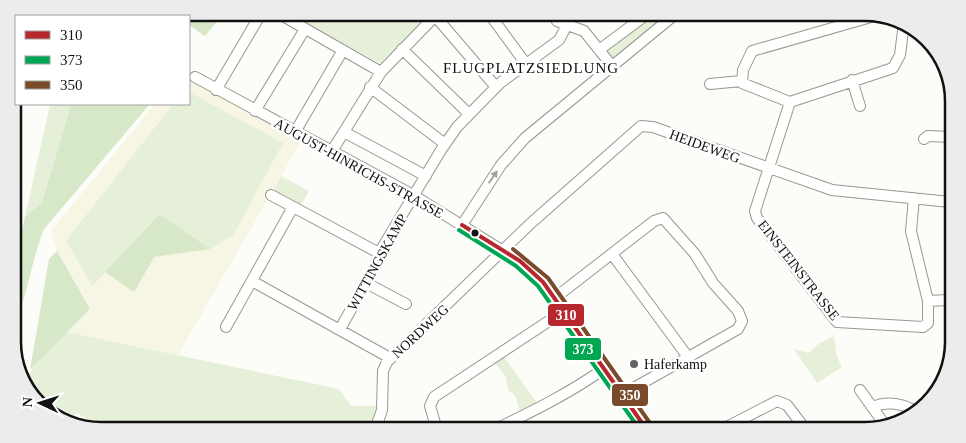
<svg xmlns="http://www.w3.org/2000/svg" width="966" height="443" font-family="Georgia,serif">
  <style>
    .farmland { fill: #f7f6e5 }
    .green { fill: #e6f0d9 }
    .forest { fill: #d7e8c8 }
    .lines { fill: none; stroke-linecap: round; stroke-linejoin: round }
    .minor-casing { stroke: #979795; stroke-width: 12 }
    .minor { stroke: #fffffe; stroke-width: 10 }
    .bus-1-casing { stroke: #fff; stroke-width: 8 }
    .bus-2-casing { stroke: #fff; stroke-width: 8 }
    .bus-3-casing { stroke: #fff; stroke-width: 8 }
    .bus-1 { stroke: #b7282e; stroke-width: 4 }
    .bus-2 { stroke: #00a651; stroke-width: 4 }
    .bus-3 { stroke: #7a4b2a; stroke-width: 4 }
    .oneway { fill: #a0a09f }
    .bus-dot { fill: #111; stroke: #fff; stroke-width: 2 }
    .poi-dot { fill: #636362; stroke: #fff; stroke-width: 2 }
    .labels { text-anchor: middle; stroke-width: 5; stroke-linejoin: round; paint-order: stroke }
    .street-label { font-size: 14px; fill: #111; stroke: #fff }
    .poi-label { font-size: 14px; fill: #111; stroke: #fff; text-anchor: start }
    .neighbourhood-label { font-size: 15px; letter-spacing: 1px; fill: #111; stroke: #fff }
    .rim { fill: none; stroke: #111; stroke-width: 2.5 }
    .line-badge { stroke: #fff; stroke-width: 2 }
    .badge-label { font-size: 14px; text-anchor: middle; font-weight: bold; fill: #fff }
  </style>
  <rect width="100%" height="100%" fill="#fcfcf8"/>
  <path class="farmland" d="M 189,76 L 304,136 L 178,355 L 67,332 L 90,308 L 57,251 L 51,231 L 155,104 L 189,104 Z"/>
  <path class="green" d="M 287,13 L 380,13 L 381,20 L 393,13 L 436,13 L 380,63 Z
    M 652,13 L 674,13 L 614,60 L 605,47 Z
    M 189,92 L 283,143 L 234,234 L 210,249 L 160,214 L 92,286 L 66,241 L 173,104 L 189,104 Z
    M 50,104 L 71,104 L 42,203 L 25,217 Z
    M 281,176 L 309,191 L 300,207 L 273,192 Z
    M 67,332 L 339,389 L 351,406 L 379,406 L 370,430 L 103,430 L 77,413 L 67,424 C 56,415 38,406 30,395 C 17,373 54,346 67,332 Z
    M 834,336 L 837,357 L 842,367 L 817,383 L 794,349 L 809,353 L 817,345 Z
    M 504,357 L 537,403 L 520,413 L 516,397 L 508,389 L 506,377 L 495,363 Z"/>
  <path class="forest" d="M 172,13 L 224,13 L 205,36 L 189,25 L 189,16 L 177,16 Z
    M 71,104 L 150,104 L 44,229 C 31,260 29,294 14,323 L 14,266 L 25,217 L 42,203 Z
    M 160,214 L 210,249 L 154,257 L 134,292 L 105,272 Z
    M 57,251 L 90,309 L 30,370 L 49,259 Z"/>
  <g class="lines">
    <g class="minor-casing">
      <path id="minor" d="M 276,12 L 381,72
        M 488,12 L 526,64
        M 551,12 L 557,21 L 584,31 L 612,66
        M 435,16 L 496,87
        M 904,23 L 900,55 L 893,68 L 790,102 L 755,211 L 757,218 L 837,322 L 923,327 L 928,323 L 928,301 L 911,231 L 914,198
        M 402,49 L 469,114
        M 599,50 L 650,12
        M 195,77 L 413,195 L 527,266 L 556,297 L 647,430
        M 852,80 L 860,106
        M 710,84 L 741,81
        M 370,87 L 445,144
        M 216,90 L 262,12
        M 789,104 L 787,101 L 742,83 L 743,70 L 752,51 L 878,15
        M 255,111 L 305,29
        M 295,132 L 343,50
        M 344,132 L 426,176
        M 924,139 L 928,136 L 952,137
        M 332,151 L 381,72 L 439,12
        M 271,195 L 379,253
        M 462,225 L 501,165 L 525,138 L 678,12
        M 612,254 L 688,357
        M 252,281 L 390,358
        M 366,283 L 406,304
        M 556,297 L 654,221 L 663,218 L 695,254 L 713,283 L 738,311 L 742,321 L 738,329 L 623,394
        M 928,301 L 948,300
        M 226,327 L 293,207
        M 340,329 L 376,265 L 379,253 L 441,150 L 457,127 L 500,83 L 559,40 L 574,12
        M 860,390 L 885,425
        M 873,407 C 887,400 904,404 917,412
        M 375,430 L 382,410 L 383,371 L 387,362 L 530,224 L 641,126 L 653,127 L 832,190 L 950,202
        M 437,430 L 430,406 L 434,397 L 564,311
        M 494,430 C 533,411 570,393 605,368
        M 721,430 L 777,401 L 787,405 L 806,430"/>
    </g>
    <use href="#minor" class="minor"/>
    <g class="bus-1-casing">
      <path id="bus-1" d="M 462,225 L 520,261 L 543,282 L 647,430"/>
    </g>
    <g class="bus-2-casing">
      <path id="bus-2" d="M 459,230 L 516,266 L 538,286 L 640,430"/>
    </g>
    <g class="bus-3-casing">
      <path id="bus-3" d="M 513,249 L 548,278 L 652,426"/>
    </g>
    <use href="#bus-1" class="bus-1"/>
    <use href="#bus-2" class="bus-2"/>
    <use href="#bus-3" class="bus-3"/>
  </g>
  <defs><path id="oneway-solid" d="M-6-.8H1V-3.2L6.5 0L1 3.2V.8H-6Z" transform="scale(1.25)"/></defs>
  <use class="oneway" href="#oneway-solid" transform="translate(493 177) rotate(-55)"/>
  <circle class="bus-dot" cx="475" cy="233" r="4.5"/>
  <circle class="poi-dot" cx="634" cy="364" r="5"/>
  <g class="labels">
    <g class="street-label">
      <text transform="translate(705 146) rotate(20)" y="5">HEIDEWEG</text>
      <text transform="translate(359 168) rotate(29)" y="5">AUGUST-HINRICHS-STRASSE</text>
      <text transform="translate(377 262) rotate(-61)" y="5">WITTINGSKAMP</text>
      <text transform="translate(799 270) rotate(52)" y="5">EINSTEINSTRASSE</text>
      <text transform="translate(420 331) rotate(-43)" y="5">NORDWEG</text>
    </g>
    <g class="poi-label">
      <text x="644" y="369">Haferkamp</text>
    </g>
    <g class="neighbourhood-label">
      <text x="531" y="73">FLUGPLATZSIEDLUNG</text>
    </g>
  </g>
  <path d="M0 0H966V443H0ZM101 21H865A80 80 0 0 1 945 101V342A80 80 0 0 1 865 422H101A80 80 0 0 1 21 342V101A80 80 0 0 1 101 21Z" fill="#ececec" fill-rule="evenodd"/>
  <path class="rim" d="M101 21H865A80 80 0 0 1 945 101V342A80 80 0 0 1 865 422H101A80 80 0 0 1 21 342V101A80 80 0 0 1 101 21Z"/>
  <g class="line-badge">
    <rect x="547" y="303" width="38" height="24" rx="5" fill="#b7282e"/>
    <rect x="564" y="337" width="38" height="24" rx="5" fill="#00a651"/>
    <rect x="611" y="383" width="38" height="24" rx="5" fill="#7a4b2a"/>
  </g>
  <g class="badge-label">
    <text x="566" y="320">310</text>
    <text x="583" y="354">373</text>
    <text x="630" y="400">350</text>
  </g>
  <rect x="15" y="15" width="175" height="90" fill="#ffffff" stroke="#a0a0a0"/>
  <rect x="25" y="31" width="25" height="8" fill="#b7282e" stroke="#a0a0a0"/>
  <text x="60" y="40" font-size="15" fill="#111111">310</text>
  <rect x="25" y="56" width="25" height="8" fill="#00a651" stroke="#a0a0a0"/>
  <text x="60" y="65" font-size="15" fill="#111111">373</text>
  <rect x="25" y="81" width="25" height="8" fill="#7a4b2a" stroke="#a0a0a0"/>
  <text x="60" y="90" font-size="15" fill="#111111">350</text>
  <g transform="translate(40 403) rotate(274)" stroke="#ffffff" stroke-width="4" paint-order="stroke">
  <path d="M0-4L9 19L0 12L-9 19Z" fill="#111111"/>
  <text y="-8" font-size="14" font-weight="bold" text-anchor="middle" fill="#111111">N</text>
  </g>
</svg>
